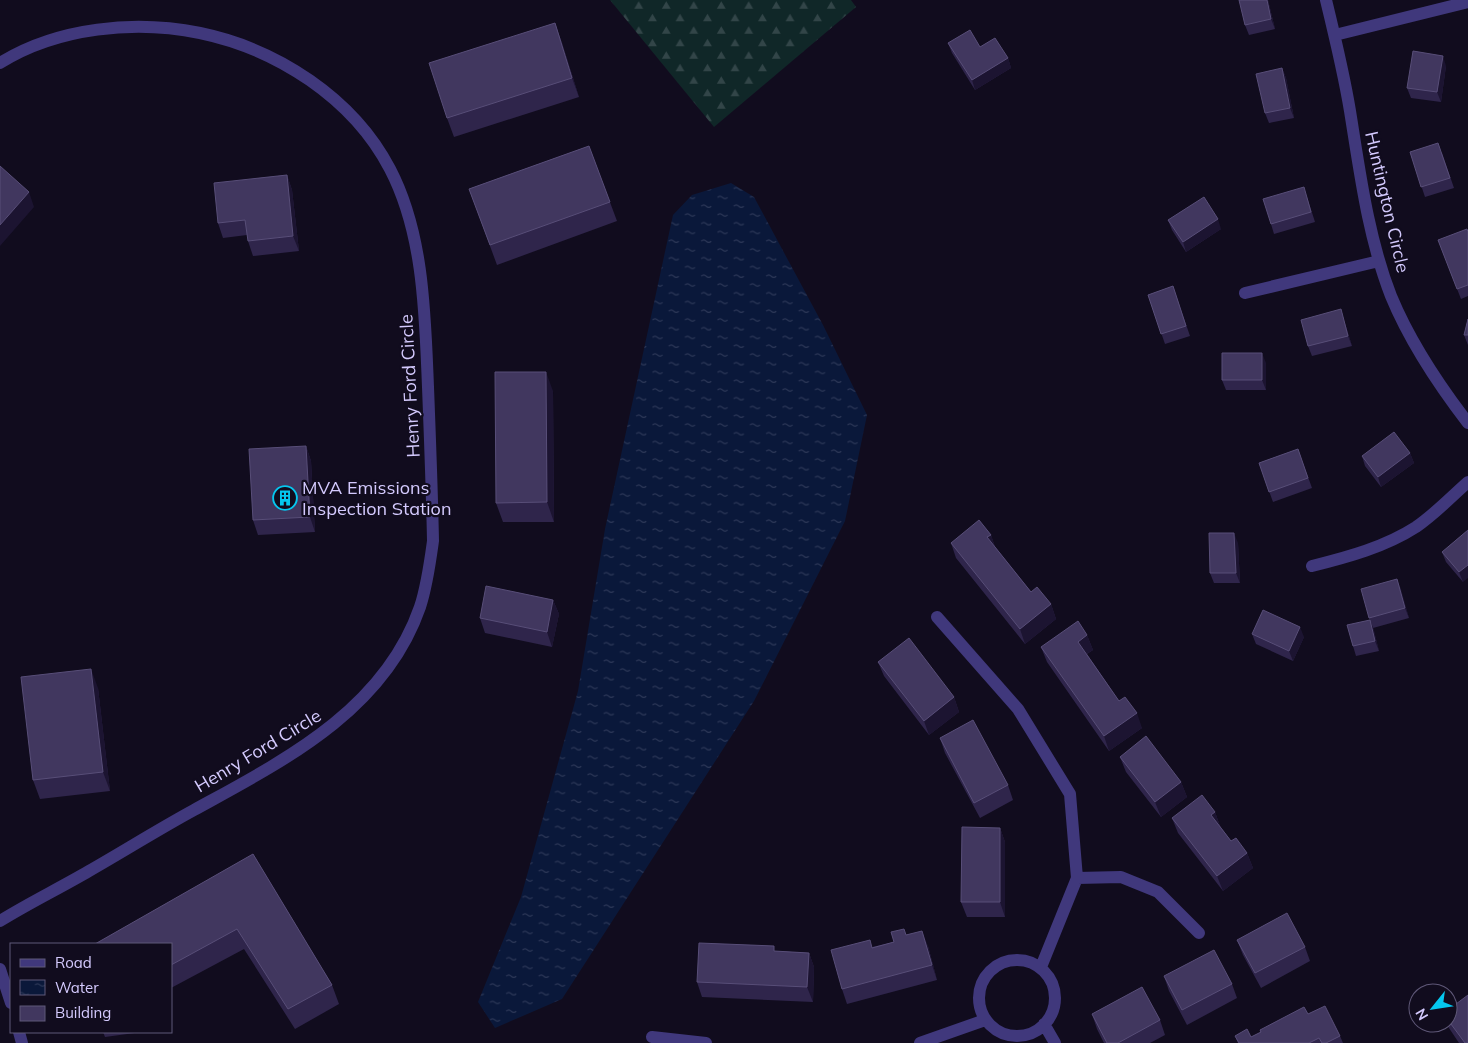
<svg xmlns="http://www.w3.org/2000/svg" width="1468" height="1043" font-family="Mulish,sans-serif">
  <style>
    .forest { fill: url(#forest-firs) }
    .water { fill: url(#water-ripples) }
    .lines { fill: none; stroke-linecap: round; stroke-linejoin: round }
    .street { stroke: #40387c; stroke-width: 12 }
    .wall { fill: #2f254b }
    .shaded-wall { fill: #1c1431 }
    .building { fill: #41375f; stroke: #584e78 }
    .labels { text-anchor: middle; stroke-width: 4.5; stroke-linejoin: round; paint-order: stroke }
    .street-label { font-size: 18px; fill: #d4cafe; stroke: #110c1e }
    .poi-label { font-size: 18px; fill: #d4cafe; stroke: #110c1e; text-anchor: start }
  </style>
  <defs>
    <pattern id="forest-firs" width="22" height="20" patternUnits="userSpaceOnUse" patternTransform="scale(1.25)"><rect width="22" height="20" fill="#102728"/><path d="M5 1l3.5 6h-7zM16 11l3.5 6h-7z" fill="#324548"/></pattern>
    <pattern id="water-ripples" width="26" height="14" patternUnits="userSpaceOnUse" patternTransform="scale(1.25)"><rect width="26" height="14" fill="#0a183a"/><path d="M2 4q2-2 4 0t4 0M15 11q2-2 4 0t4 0" fill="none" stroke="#2d3858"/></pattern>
  </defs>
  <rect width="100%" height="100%" fill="#110c1e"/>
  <path class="forest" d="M 610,0 L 851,0 L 856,7 L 714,127 Z"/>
  <path class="water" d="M 731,183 L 754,197 L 823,325 L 867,415 L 845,521 L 754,701 L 562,999 L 495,1028 L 478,1002 L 521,897 L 578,691 L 605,529 L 673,215 L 692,195 Z"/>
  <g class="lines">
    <path class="street" d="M 1326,0 C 1335,37 1344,74 1350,111 C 1360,173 1368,237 1391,296 C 1410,342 1438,384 1468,423
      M 1335,35 L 1468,2
      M 0,63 C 58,27 135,20 200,33 C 277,49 353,98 390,169 C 424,234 425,315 428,387 C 430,439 432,490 433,541 C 430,563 427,586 420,607 C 384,711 283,761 194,810 C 159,829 124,851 89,871 C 60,888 29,903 0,921
      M 1245,293 L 1379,261
      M 1312,566 C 1348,557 1385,547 1416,527 C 1435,514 1451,497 1468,482
      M 937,617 L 1018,709 L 1070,794 L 1077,878 L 1041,967
      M 1077,878 L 1121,877 L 1158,892 L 1199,933
      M979 998a38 38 0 1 1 76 0a38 38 0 1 1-76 0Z
      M 0,969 L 11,1003
      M 1044,1024 L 1055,1043
      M 19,1032 L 22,1043
      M 652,1037 L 706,1043
      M 920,1043 L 985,1020"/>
  </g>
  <path class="wall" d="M 1268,0 L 1275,29 L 1249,35 L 1245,25 Z
    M 555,23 L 562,43 L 579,97 L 454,137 L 447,118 Z
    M 948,43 L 980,47 L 1008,58 L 1011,68 L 975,90 L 952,53 Z
    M 1446,66 L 1441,102 L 1411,98 L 1407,88 Z
    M 1282,68 L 1286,78 L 1294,118 L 1269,123 L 1265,113 Z
    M 589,146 L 617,221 L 497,265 L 469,189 Z
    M 1410,152 L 1442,153 L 1454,188 L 1425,197 Z
    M 287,175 L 292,190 L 299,251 L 253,256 L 248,241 L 247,235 L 223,238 L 218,223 Z
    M 1307,197 L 1315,222 L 1274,234 L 1271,224 Z
    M 1168,220 L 1221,229 L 1186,252 L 1172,230 Z
    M 1468,232 L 1468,296 L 1461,299 L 1438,240 Z
    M 1173,286 L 1190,336 L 1165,344 L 1148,295 Z
    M 1341,309 L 1344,320 L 1352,346 L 1312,356 L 1308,346 Z
    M 1468,319 L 1468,345 L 1464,335 Z
    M 1266,363 L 1266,390 L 1226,390 L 1222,380 Z
    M 553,391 L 554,522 L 503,522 L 496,503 Z
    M 306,446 L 311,461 L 315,532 L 258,535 L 253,520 Z
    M 1298,449 L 1312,488 L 1273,502 L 1259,463 Z
    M 1410,453 L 1414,463 L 1381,487 L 1365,466 L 1362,456 Z
    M 1468,530 L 1463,582 L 1446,562 L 1442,552 Z
    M 991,535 L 995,547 L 1031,592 L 1051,604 L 1056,619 L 1025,644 L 956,558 L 951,543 Z
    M 1238,543 L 1240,583 L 1214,583 L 1210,573 Z
    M 1397,579 L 1409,618 L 1373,628 L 1379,651 L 1356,656 L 1353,646 L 1370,620 L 1369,618 Z
    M 553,600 L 559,614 L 552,647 L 485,633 L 480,618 Z
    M 1252,634 L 1304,637 L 1293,661 L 1256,644 Z
    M 1087,635 L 1093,650 L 1087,654 L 1119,701 L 1142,728 L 1109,751 L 1047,662 L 1041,647 Z
    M 878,662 L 954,697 L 959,712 L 929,735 L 884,676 Z
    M 98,688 L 110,791 L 40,799 L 33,780 Z
    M 940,738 L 1008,785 L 1013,800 L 980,818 L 945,753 Z
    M 1120,757 L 1181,782 L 1187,797 L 1161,817 L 1126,772 Z
    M 1215,812 L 1220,826 L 1231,841 L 1247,853 L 1253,868 L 1223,891 L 1178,833 L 1172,818 Z
    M 1000,828 L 1005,842 L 1005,917 L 967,917 L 961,902 Z
    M 253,854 L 332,985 L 339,1004 L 295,1029 L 244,949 L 171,988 L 171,944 Z
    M 907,935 L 928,946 L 937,980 L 847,1004 L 842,989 L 872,947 L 894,942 Z
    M 1237,940 L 1305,947 L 1310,961 L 1261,988 L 1243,955 Z
    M 776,951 L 809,953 L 814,967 L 813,1002 L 702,997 L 697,982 Z
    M 1164,976 L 1232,984 L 1237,998 L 1187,1025 L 1169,991 Z
    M 1448,1010 L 1468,1043 L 1459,1043 L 1449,1028 L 1447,1023 L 1448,1023 Z
    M 1092,1014 L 1160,1020 L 1165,1035 L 1150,1043 L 1104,1043 L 1097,1029 Z
    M 1308,1014 L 1340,1036 L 1343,1043 L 1238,1043 L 1235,1036 L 1251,1037 L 1260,1033 L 1260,1030 Z
    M 103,1032 L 142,1032 L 105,1037 Z"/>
  <path class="shaded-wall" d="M 1267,0 L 1268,0 L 1275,29 L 1271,19 Z
    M 555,23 L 562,43 L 579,97 L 572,78 Z
    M 1443,56 L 1446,66 L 1441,102 L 1437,92 Z
    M 1008,58 L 1011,68 L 975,90 L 972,80 Z
    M 1282,68 L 1286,78 L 1294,118 L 1290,108 Z
    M 287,175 L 292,190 L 299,251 L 293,236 Z
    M 29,192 L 34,207 L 0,246 L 0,225 Z
    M 1218,219 L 1221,229 L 1186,252 L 1183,242 Z
    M 1341,309 L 1344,320 L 1352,346 L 1348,336 Z
    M 1262,353 L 1266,363 L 1266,390 L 1262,380 Z
    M 546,372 L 553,391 L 554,522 L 547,502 Z
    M 306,446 L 311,461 L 315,532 L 310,517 Z
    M 1410,453 L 1414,463 L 1381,487 L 1378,477 Z
    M 1234,533 L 1238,543 L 1240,583 L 1236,573 Z
    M 991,535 L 996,550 L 987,537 Z
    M 1468,565 L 1468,578 L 1463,582 L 1459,572 Z
    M 1397,579 L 1401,589 L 1409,618 L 1405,608 Z
    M 553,600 L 559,614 L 552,647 L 547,632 Z
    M 1051,604 L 1056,619 L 1025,644 L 1020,629 Z
    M 1370,620 L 1374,630 L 1379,651 L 1375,641 Z
    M 1300,627 L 1304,637 L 1293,661 L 1289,651 Z
    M 1087,635 L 1093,650 L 1083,656 L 1078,642 Z
    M 91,669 L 98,688 L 110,791 L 103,772 Z
    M 954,697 L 959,712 L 929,735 L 924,721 Z
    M 1137,713 L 1142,728 L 1109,751 L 1104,736 Z
    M 1181,782 L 1187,797 L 1161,817 L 1155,802 Z
    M 1215,812 L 1220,826 L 1211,815 Z
    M 1000,828 L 1005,842 L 1005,917 L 1000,902 Z
    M 1247,853 L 1253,868 L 1223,891 L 1217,876 Z
    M 922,931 L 928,946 L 937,980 L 932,965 Z
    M 809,953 L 814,967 L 813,1002 L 807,987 Z"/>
  <path class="building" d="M 1239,0 L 1267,0 L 1271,19 L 1245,25 Z
    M 555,23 L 572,78 L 447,118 L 429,63 Z
    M 970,30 L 980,47 L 995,38 L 1008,58 L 972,80 L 948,43 Z
    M 1413,51 L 1443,56 L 1437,92 L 1407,88 Z
    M 1282,68 L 1290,108 L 1265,113 L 1256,74 Z
    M 1438,143 L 1450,178 L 1421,187 L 1410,152 Z
    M 589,146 L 610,202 L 490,245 L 469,189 Z
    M 0,166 L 29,192 L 0,225 Z
    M 287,175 L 293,236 L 248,241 L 245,220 L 218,223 L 214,183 Z
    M 1304,187 L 1311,212 L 1271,224 L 1263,199 Z
    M 1204,197 L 1218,219 L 1183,242 L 1168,220 Z
    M 1467,229 L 1468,232 L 1468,285 L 1457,289 L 1438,240 Z
    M 1173,286 L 1186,326 L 1161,334 L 1148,295 Z
    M 1341,309 L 1348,336 L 1308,346 L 1301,320 Z
    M 1468,319 L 1468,335 L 1464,335 Z
    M 1222,353 L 1262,353 L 1262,380 L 1222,380 Z
    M 495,372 L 546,372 L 547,502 L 496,503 Z
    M 1394,432 L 1410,453 L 1378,477 L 1362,456 Z
    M 306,446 L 310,517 L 253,520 L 249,449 Z
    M 1298,449 L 1308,478 L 1269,492 L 1259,463 Z
    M 979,520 L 991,535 L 987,537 L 1031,592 L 1037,587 L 1051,604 L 1020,629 L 951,543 Z
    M 1468,530 L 1468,565 L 1459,572 L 1442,552 Z
    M 1209,533 L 1234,533 L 1236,573 L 1210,573 Z
    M 1397,579 L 1405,608 L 1369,618 L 1361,589 Z
    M 486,586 L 553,600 L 547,632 L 480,618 Z
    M 1263,610 L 1300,627 L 1289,651 L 1252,634 Z
    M 1370,620 L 1375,641 L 1353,646 L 1347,625 Z
    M 1078,621 L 1087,635 L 1078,642 L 1119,701 L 1125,697 L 1137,713 L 1104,736 L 1041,647 Z
    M 909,638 L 954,697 L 924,721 L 878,662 Z
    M 91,669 L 103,772 L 33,780 L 21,677 Z
    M 973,720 L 1008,785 L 974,803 L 940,738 Z
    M 1146,736 L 1181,782 L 1155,802 L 1120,757 Z
    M 1202,795 L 1215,812 L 1211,815 L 1231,841 L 1236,838 L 1247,853 L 1217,876 L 1172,818 Z
    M 962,827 L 1000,828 L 1000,902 L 961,902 Z
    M 253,854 L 332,985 L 288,1009 L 237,929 L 171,965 L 171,944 L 95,944 Z
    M 1287,913 L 1305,947 L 1255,973 L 1237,940 Z
    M 904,929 L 906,935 L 922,931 L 932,965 L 842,989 L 831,950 L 870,940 L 872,948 L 894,942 L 891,932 Z
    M 699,943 L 774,946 L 774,951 L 809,953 L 807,987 L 697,982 Z
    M 1214,950 L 1232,984 L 1182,1010 L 1164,976 Z
    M 1142,987 L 1160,1020 L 1118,1043 L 1107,1043 L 1092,1014 Z
    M 1468,995 L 1468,1043 L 1465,1043 L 1448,1020 L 1448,1010 Z
    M 1325,1006 L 1340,1036 L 1326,1043 L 1322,1043 L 1319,1038 L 1309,1043 L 1239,1043 L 1235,1036 L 1247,1029 L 1251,1037 L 1261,1032 L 1260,1030 L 1304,1007 L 1308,1014 Z"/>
  <defs>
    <g id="building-ring" transform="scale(1.25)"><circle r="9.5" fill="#110c1e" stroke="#05c7ef" stroke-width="1.5"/><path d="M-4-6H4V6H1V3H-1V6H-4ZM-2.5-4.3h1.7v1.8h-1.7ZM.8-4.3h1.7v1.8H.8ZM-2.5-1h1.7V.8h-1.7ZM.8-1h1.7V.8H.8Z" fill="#05c7ef"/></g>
  </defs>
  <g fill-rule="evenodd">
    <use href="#building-ring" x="285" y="498"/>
  </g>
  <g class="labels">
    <g class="street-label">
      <text transform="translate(1387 202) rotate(77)" y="6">Huntington Circle</text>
      <text transform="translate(410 386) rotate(-93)" y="6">Henry Ford Circle</text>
      <text transform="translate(258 751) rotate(-31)" y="6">Henry Ford Circle</text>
    </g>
    <g class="poi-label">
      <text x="302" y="494">MVA Emissions<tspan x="302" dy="21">Inspection Station</tspan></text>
    </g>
  </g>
  <rect x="10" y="943" width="162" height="90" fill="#110c1e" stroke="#5f5878"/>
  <rect x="20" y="959" width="25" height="8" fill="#40387c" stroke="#5f5878"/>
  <text x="55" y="968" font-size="15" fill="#d4cafe">Road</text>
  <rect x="20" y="980" width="25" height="15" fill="url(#water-ripples)" stroke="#5f5878"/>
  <text x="55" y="993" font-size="15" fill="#d4cafe">Water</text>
  <rect x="20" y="1006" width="25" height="15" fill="#41375f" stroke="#5f5878"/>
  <text x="55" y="1018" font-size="15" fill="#d4cafe">Building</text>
  <g transform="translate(1433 1008) rotate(240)"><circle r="24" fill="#110c1e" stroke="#5f5878"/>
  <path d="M0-4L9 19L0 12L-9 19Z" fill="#05c7ef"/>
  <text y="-8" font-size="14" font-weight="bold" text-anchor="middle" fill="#d4cafe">N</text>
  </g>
</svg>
